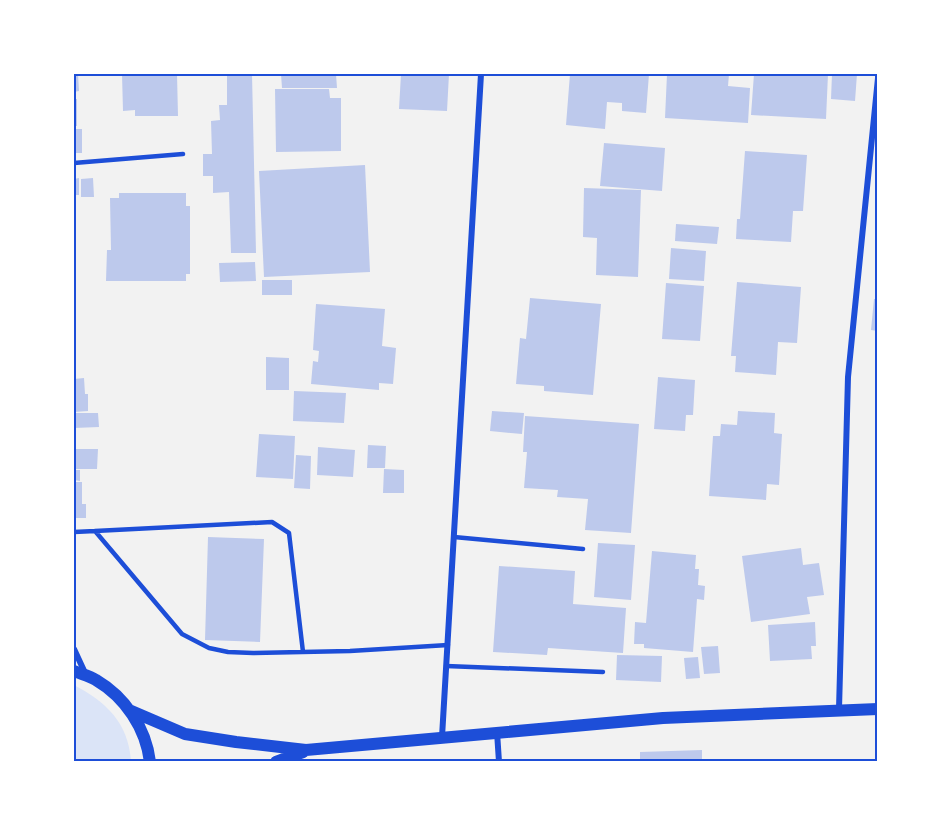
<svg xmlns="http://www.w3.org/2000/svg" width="951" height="835" font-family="Ubuntu,sans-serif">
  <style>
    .green { fill: #dbe4f7 }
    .building { fill: #bdc9ec }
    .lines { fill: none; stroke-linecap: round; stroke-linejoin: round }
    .service { stroke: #1d4ed8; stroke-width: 4.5 }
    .minor { stroke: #1d4ed8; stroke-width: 6 }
    .secondary { stroke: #1d4ed8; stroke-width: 12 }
    .neatline { fill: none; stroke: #1d4ed8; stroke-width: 2 }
  </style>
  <rect width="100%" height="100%" fill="#f2f2f2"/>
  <path class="green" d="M 74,685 C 106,702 128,722 131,761 L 74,761 Z"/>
  <path class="building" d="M 74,74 L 78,74 L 79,91 L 74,92 Z
    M 122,74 L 177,74 L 178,116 L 135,116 L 135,110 L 123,111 Z
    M 227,74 L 252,74 L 256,253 L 231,253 L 229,192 L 213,193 L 213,176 L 203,176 L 203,154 L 212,154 L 211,121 L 220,120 L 219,105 L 227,105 Z
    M 281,74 L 336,74 L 337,88 L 282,88 Z
    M 401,74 L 449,74 L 447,111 L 399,109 Z
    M 570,74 L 649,74 L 646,113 L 622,111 L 622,103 L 607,102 L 605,129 L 566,125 Z
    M 667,74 L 729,74 L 728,86 L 750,88 L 748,123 L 665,118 Z
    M 754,74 L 828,74 L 826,119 L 751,115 Z
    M 832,74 L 857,74 L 855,101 L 831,99 Z
    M 275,89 L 329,89 L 330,98 L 341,98 L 341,151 L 276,152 Z
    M 74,99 L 77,99 L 77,126 L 74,126 Z
    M 74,129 L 82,129 L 82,153 L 74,153 Z
    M 604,143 L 665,148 L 662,191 L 600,186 Z
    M 745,151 L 807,155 L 803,211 L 793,211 L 791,242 L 736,239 L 737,219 L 740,219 Z
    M 365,165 L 370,272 L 264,277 L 259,171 Z
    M 79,178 L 79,195 L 74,195 L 74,179 Z
    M 93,178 L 94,197 L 81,197 L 81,179 Z
    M 584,188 L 641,190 L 638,277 L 596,275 L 597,238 L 583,237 Z
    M 119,193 L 186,193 L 186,206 L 190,206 L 190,274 L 186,274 L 186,281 L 106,281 L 107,250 L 111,250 L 110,198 L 119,198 Z
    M 676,224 L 719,227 L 717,244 L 675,241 Z
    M 671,248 L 706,251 L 704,281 L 669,279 Z
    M 255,262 L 256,281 L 220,282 L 219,263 Z
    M 262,280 L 292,280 L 292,295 L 262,295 Z
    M 737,282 L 801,287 L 797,343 L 778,342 L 776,375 L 735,372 L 736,356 L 731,356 Z
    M 666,283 L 704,286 L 700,341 L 662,339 Z
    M 530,298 L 601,304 L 593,395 L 544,391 L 544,386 L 516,384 L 520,338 L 526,339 Z
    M 874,299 L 878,299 L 878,331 L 871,330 Z
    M 316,304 L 385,309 L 382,346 L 396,348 L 393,384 L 379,383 L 379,390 L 311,384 L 313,361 L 318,362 L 319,351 L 313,350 Z
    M 266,357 L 289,358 L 289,390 L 266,390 Z
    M 658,377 L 695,380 L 693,415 L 686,415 L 685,431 L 654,429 Z
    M 84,378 L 85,394 L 88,394 L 88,411 L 74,412 L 74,379 Z
    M 294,391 L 346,393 L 344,423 L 293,421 Z
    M 492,411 L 524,413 L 522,434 L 490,431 Z
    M 738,411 L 775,413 L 774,433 L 782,434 L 779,485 L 767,484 L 766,500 L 709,496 L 713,436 L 720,436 L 721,424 L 737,425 Z
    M 74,413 L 98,413 L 99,427 L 74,428 Z
    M 525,416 L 639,424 L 631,533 L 585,530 L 588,499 L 557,497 L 558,490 L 524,488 L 527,452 L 523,452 Z
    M 259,434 L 295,436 L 293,479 L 256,477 Z
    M 368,445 L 386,446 L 385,468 L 367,468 Z
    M 318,447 L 355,450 L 353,477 L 317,475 Z
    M 74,449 L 98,449 L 97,469 L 74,469 Z
    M 296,455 L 311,456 L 310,489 L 294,488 Z
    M 384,469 L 404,470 L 404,493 L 383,493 Z
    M 74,470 L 80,470 L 80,481 L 74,480 Z
    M 74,482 L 82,482 L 82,504 L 86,504 L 86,518 L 74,518 Z
    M 208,537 L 264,539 L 260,642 L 205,640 Z
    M 598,543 L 635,545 L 631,600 L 594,597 Z
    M 801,548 L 803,565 L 819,563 L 824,595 L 807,597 L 810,614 L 751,622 L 742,556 Z
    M 652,551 L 696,555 L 695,569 L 699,569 L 698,585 L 705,586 L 704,600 L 697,599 L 693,652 L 644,648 L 644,644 L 634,644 L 635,622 L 646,623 Z
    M 499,566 L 575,571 L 573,604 L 626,608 L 623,653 L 548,648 L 547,655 L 493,652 Z
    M 815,622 L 816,646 L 811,646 L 812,659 L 770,661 L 768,625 Z
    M 718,646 L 720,673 L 704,674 L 701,647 Z
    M 617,655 L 662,656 L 661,682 L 616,680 Z
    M 698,657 L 700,678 L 686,679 L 684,658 Z
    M 702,750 L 702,762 L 640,762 L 640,752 Z"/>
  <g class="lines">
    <path class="service" d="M 74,163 L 183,154
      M 95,531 L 272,522 L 289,533 L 303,652
      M 74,532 L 95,531 L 182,634 L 209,648 L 228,652 L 253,653 L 350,651 L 448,645
      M 454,537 L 583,549
      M 446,666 L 603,672"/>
    <path class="minor" d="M 74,649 L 86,675
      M 839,709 L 848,377 L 878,78
      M 497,732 L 499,762
      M 442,737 L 481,74"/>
    <path class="secondary" d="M 74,671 C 81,674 90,676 96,680 C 125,697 146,728 150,762
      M 129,710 L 185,734 L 236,742 L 306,750 L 663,718 L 878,709
      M 276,762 L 303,752"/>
  </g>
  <rect width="951" height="835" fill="none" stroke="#ffffff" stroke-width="150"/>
  <rect x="75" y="75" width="801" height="685" class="neatline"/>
</svg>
